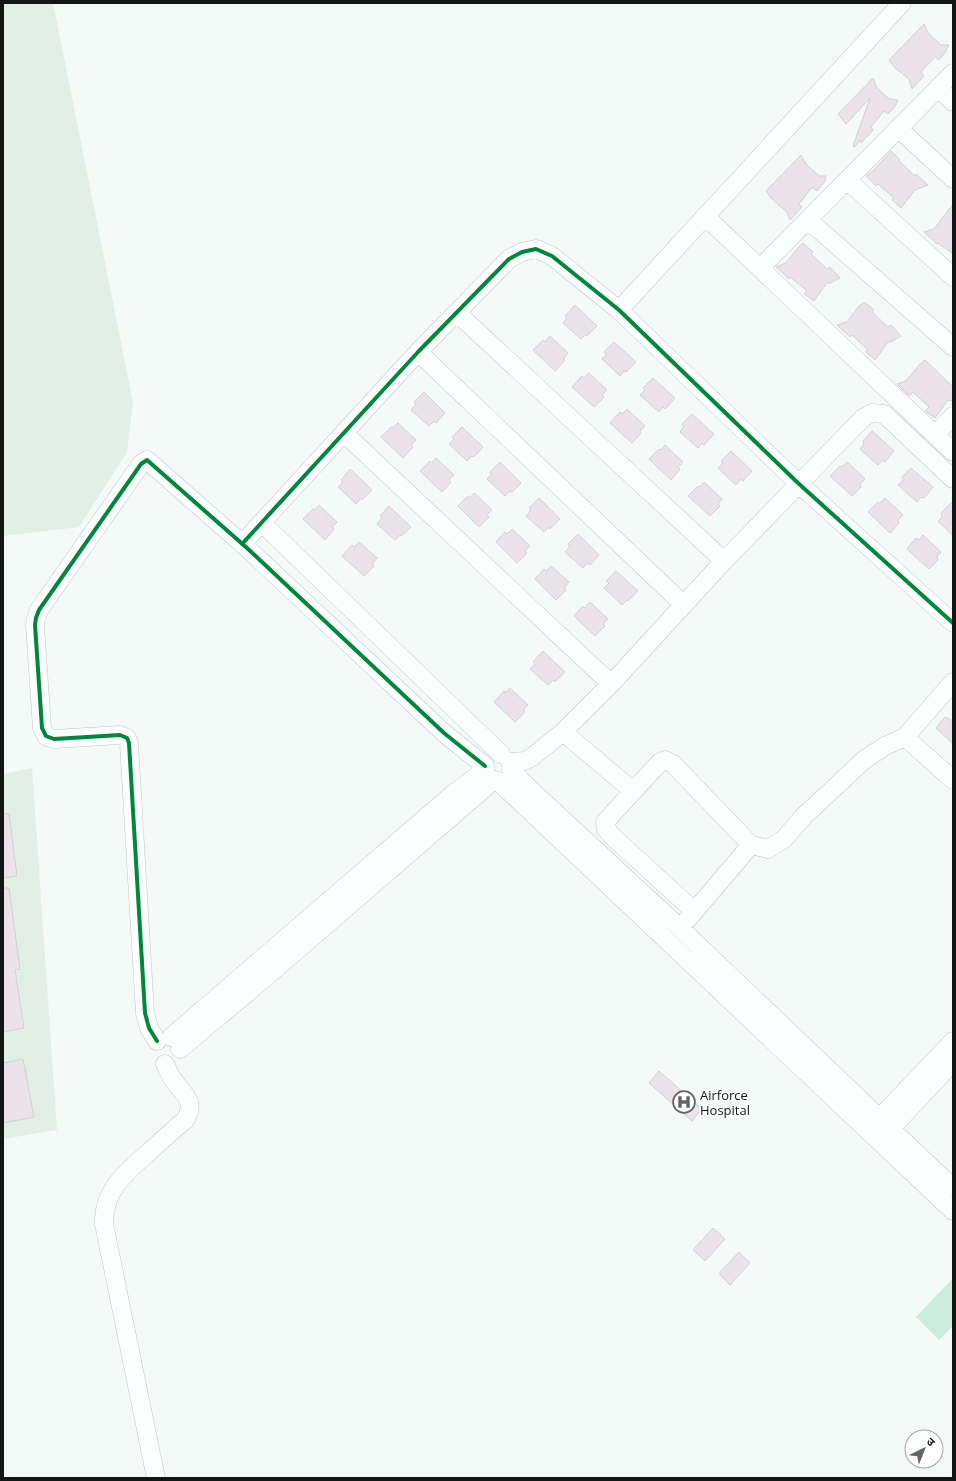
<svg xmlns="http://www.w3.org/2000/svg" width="956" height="1481" font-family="'Open Sans','Noto Sans Devanagari',sans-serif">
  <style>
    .built { fill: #e1efe7 }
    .green { fill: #cbedde }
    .building { fill: #ebe3e9; stroke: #d0d1d1 }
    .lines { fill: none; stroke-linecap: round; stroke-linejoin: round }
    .minor-casing { stroke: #c1c6c3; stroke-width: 19 }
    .minor { stroke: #fdfefe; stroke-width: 18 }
    .cycleway-casing { stroke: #fff; stroke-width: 6 }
    .cycleway { stroke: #00873e; stroke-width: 4 }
    .labels { text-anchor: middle; stroke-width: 3.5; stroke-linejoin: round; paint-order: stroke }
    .poi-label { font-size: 13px; fill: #121614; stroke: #fff; text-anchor: start }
  </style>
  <rect width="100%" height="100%" fill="#f4faf7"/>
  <path class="built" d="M 3,3 L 53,3 L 133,403 L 127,452 L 79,527 L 3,536 Z
    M 32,768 L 57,1130 L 3,1139 L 3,774 Z"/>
  <path class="green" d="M 953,1278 L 953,1326 L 939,1340 L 916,1317 Z"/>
  <path class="building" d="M 924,24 L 928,33 L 938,42 L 941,45 L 949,45 L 946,50 L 947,50 L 939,60 L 935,57 L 921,72 L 924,76 L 912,89 L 909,79 L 895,68 L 889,60 Z
    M 873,78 L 877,88 L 887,97 L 890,99 L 898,100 L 896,104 L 896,105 L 888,114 L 884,111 L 871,127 L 873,130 L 861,143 L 860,140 L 855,147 L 853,146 L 870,98 L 846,124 L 838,114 Z
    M 891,151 L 900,160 L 899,161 L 915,176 L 916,174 L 928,185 L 915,190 L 901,208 L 892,200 L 894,198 L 878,184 L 876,186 L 866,176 L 873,171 Z
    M 801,155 L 806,164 L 819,176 L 826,176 L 825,181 L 817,191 L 812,187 L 799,204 L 802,207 L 790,220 L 787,212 L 772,199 L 766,191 Z
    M 953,204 L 953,254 L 938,243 L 937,244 L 924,232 L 934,229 Z
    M 803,243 L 813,252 L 811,254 L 827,269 L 830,267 L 840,278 L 830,283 L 827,283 L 814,301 L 804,294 L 807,291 L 790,277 L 789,279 L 776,267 L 786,263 L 797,249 Z
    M 864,302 L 874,310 L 872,312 L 888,327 L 891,325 L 901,336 L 891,342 L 888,342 L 875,360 L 866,352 L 868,350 L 852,335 L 850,337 L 837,325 L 847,322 L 858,307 Z
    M 575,305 L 597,326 L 587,336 L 586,334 L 581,339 L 563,323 L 567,318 L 565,316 Z
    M 550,336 L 568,353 L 563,359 L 565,360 L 555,371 L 533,350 L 543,340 L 545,342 Z
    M 614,342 L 636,362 L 626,372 L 624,371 L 620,376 L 602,359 L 607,354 L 604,352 Z
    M 925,360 L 953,387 L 953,401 L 948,400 L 935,418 L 925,411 L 929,407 L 913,392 L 909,396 L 897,384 L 906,381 L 919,365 Z
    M 589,373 L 607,390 L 602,395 L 604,397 L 594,407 L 572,387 L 582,376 L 584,378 Z
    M 653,378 L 675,398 L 665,409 L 663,407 L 659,412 L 640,395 L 645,390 L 643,388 Z
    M 424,392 L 445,413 L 436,423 L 434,421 L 429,426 L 411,410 L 416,404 L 414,402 Z
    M 627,409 L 645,426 L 640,431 L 641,433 L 632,443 L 610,423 L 620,412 L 622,414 Z
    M 692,414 L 714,434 L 704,445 L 702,443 L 698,448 L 680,432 L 684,426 L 682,424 Z
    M 398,423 L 416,440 L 411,445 L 413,447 L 403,458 L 381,437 L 391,427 L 393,428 Z
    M 462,427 L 483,447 L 474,457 L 472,456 L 467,461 L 449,444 L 454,439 L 452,437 Z
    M 872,431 L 894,451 L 885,462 L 882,460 L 878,465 L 860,449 L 864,444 L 863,441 Z
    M 665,445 L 683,462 L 678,467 L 680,469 L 671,480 L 649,459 L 659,449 L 661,450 Z
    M 731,451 L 752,471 L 743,481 L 741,479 L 736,485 L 718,468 L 723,463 L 721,461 Z
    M 436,458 L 454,475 L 449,480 L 451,482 L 442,492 L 420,471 L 430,461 L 432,463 Z
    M 500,462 L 521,483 L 512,492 L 510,491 L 505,496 L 487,479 L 492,474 L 490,472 Z
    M 847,462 L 865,479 L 860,484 L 861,487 L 852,496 L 830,476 L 840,466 L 842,467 Z
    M 911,468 L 933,487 L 924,498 L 921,497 L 917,502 L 898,485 L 903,481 L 902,477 Z
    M 350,469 L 372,490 L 362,500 L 361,498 L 356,504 L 338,487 L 343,482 L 341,480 Z
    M 704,482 L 722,499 L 718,504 L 720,506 L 710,516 L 688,496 L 698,486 L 700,487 Z
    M 474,493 L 492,510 L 487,515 L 489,517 L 479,527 L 458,506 L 468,496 L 470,498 Z
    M 539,498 L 560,519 L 550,529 L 549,527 L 544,532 L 526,516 L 531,510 L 529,508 Z
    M 885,498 L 903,515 L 898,520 L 899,523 L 890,533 L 868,512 L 878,502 L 880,503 Z
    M 953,501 L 953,536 L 938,521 L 942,517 L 941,513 Z
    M 319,505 L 337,522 L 332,527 L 334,529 L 325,540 L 303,519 L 313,509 L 315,510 Z
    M 389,506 L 411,527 L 401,536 L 400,535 L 395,540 L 377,524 L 382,518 L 380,516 Z
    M 512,529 L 530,546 L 525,551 L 527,553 L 517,563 L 496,542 L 505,532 L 507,534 Z
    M 578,534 L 599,555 L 590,565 L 588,563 L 583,568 L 565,552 L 570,546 L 568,544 Z
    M 923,535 L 941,552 L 937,556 L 938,560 L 929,569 L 907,549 L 916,538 L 919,540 Z
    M 359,542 L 377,558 L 372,564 L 374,566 L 364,576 L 342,556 L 352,545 L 354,547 Z
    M 551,566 L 569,582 L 564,588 L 566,590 L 556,600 L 535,579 L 544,569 L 546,571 Z
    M 616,571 L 638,591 L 628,601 L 627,600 L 622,605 L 604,588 L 609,583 L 606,581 Z
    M 590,602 L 608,619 L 603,624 L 605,626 L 595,636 L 574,616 L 583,606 L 585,608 Z
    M 543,651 L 565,672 L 555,682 L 553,680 L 548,685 L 530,669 L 535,664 L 533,662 Z
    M 510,688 L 528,705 L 523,710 L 525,712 L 515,722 L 494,702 L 504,691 L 505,693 Z
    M 945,717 L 953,721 L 953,744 L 936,728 Z
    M 3,814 L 9,814 L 17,876 L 3,878 Z
    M 3,888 L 9,888 L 20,969 L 15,970 L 24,1028 L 3,1032 Z
    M 23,1059 L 34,1117 L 3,1123 L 3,1063 Z
    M 659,1071 L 702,1109 L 692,1121 L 649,1083 Z
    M 713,1228 L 725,1239 L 705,1261 L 693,1250 Z
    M 739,1252 L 750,1263 L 730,1285 L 720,1275 L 720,1272 Z"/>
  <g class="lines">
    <g class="minor-casing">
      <path id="minor" d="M 938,88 L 953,102
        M 898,128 L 953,179
        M 847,180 L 953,277
        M 705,216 L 953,452
        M 808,220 L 953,347
        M 760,268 L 953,73
        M 619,310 L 902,3
        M 457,313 L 724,561
        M 418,352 L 684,605
        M 345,434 L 611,684
        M 935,435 L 953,416
        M 262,523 L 501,754
        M 242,544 L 418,352 L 509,259 L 522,252 L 536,249 L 552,256 L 619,310 L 798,483 L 953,623
        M 953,682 L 905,737 L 953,780
        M 563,732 L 633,791
        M 510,762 L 525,761 L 532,757 L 563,732 L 611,684 L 724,561 L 863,418 L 872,413 L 884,414 L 953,479
        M 511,770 L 533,792 L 680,928 L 953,1188
        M 498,781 L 953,1211
        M 694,911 L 613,837 L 606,829 L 605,822 L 660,762 L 665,760 L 673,764 L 751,845 L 768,849 L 784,839 L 803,817 L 864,760 L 885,746 L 905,737
        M 687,920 L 751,845
        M 171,1037 L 453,794 L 485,770
        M 157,1041 L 149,1028 L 145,1013 L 129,743 L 127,738 L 120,735 L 54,739 L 46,736 L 42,728 L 35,625 L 36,618 L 39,610 L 141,464 L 147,460 L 247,548 L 444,733 L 485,766
        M 180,1049 L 259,983 L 494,780
        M 872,1126 L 953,1041
        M 882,1138 L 953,1062
        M 156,1478 L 104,1224 C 103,1191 125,1173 148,1153 C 160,1142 172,1131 185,1120 C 197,1102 184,1095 174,1081 C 170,1076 168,1070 165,1064"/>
    </g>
    <use href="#minor" class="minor"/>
    <g class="cycleway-casing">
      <path id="cycleway" d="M 242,544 L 418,352 L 509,259 L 522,252 L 536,249 L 552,256 L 619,310 L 798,483 L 953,623
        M 157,1041 L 149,1028 L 145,1013 L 129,743 L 127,738 L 120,735 L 54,739 L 46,736 L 42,728 L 35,625 L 36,618 L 39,610 L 141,464 L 147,460 L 247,548 L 444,733 L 485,766"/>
    </g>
    <use href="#cycleway" class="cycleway"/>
  </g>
  <defs>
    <g id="hospital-ring" transform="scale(1.15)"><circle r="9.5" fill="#fff" stroke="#616663" stroke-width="1.5"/><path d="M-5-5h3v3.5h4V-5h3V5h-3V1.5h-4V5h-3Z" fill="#616663"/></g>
  </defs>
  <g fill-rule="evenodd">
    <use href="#hospital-ring" x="684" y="1102"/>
  </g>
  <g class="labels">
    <g class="poi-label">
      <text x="700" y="1100">Airforce<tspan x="700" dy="15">Hospital</tspan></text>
    </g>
  </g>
  <rect width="956" height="1481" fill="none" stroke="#121614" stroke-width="8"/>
  <g transform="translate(924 1449) rotate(43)"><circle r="19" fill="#ffffff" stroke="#a0a2a1"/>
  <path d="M0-3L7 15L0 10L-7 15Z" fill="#616663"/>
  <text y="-6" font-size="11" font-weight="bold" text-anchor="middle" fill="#121614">उ</text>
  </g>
</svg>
